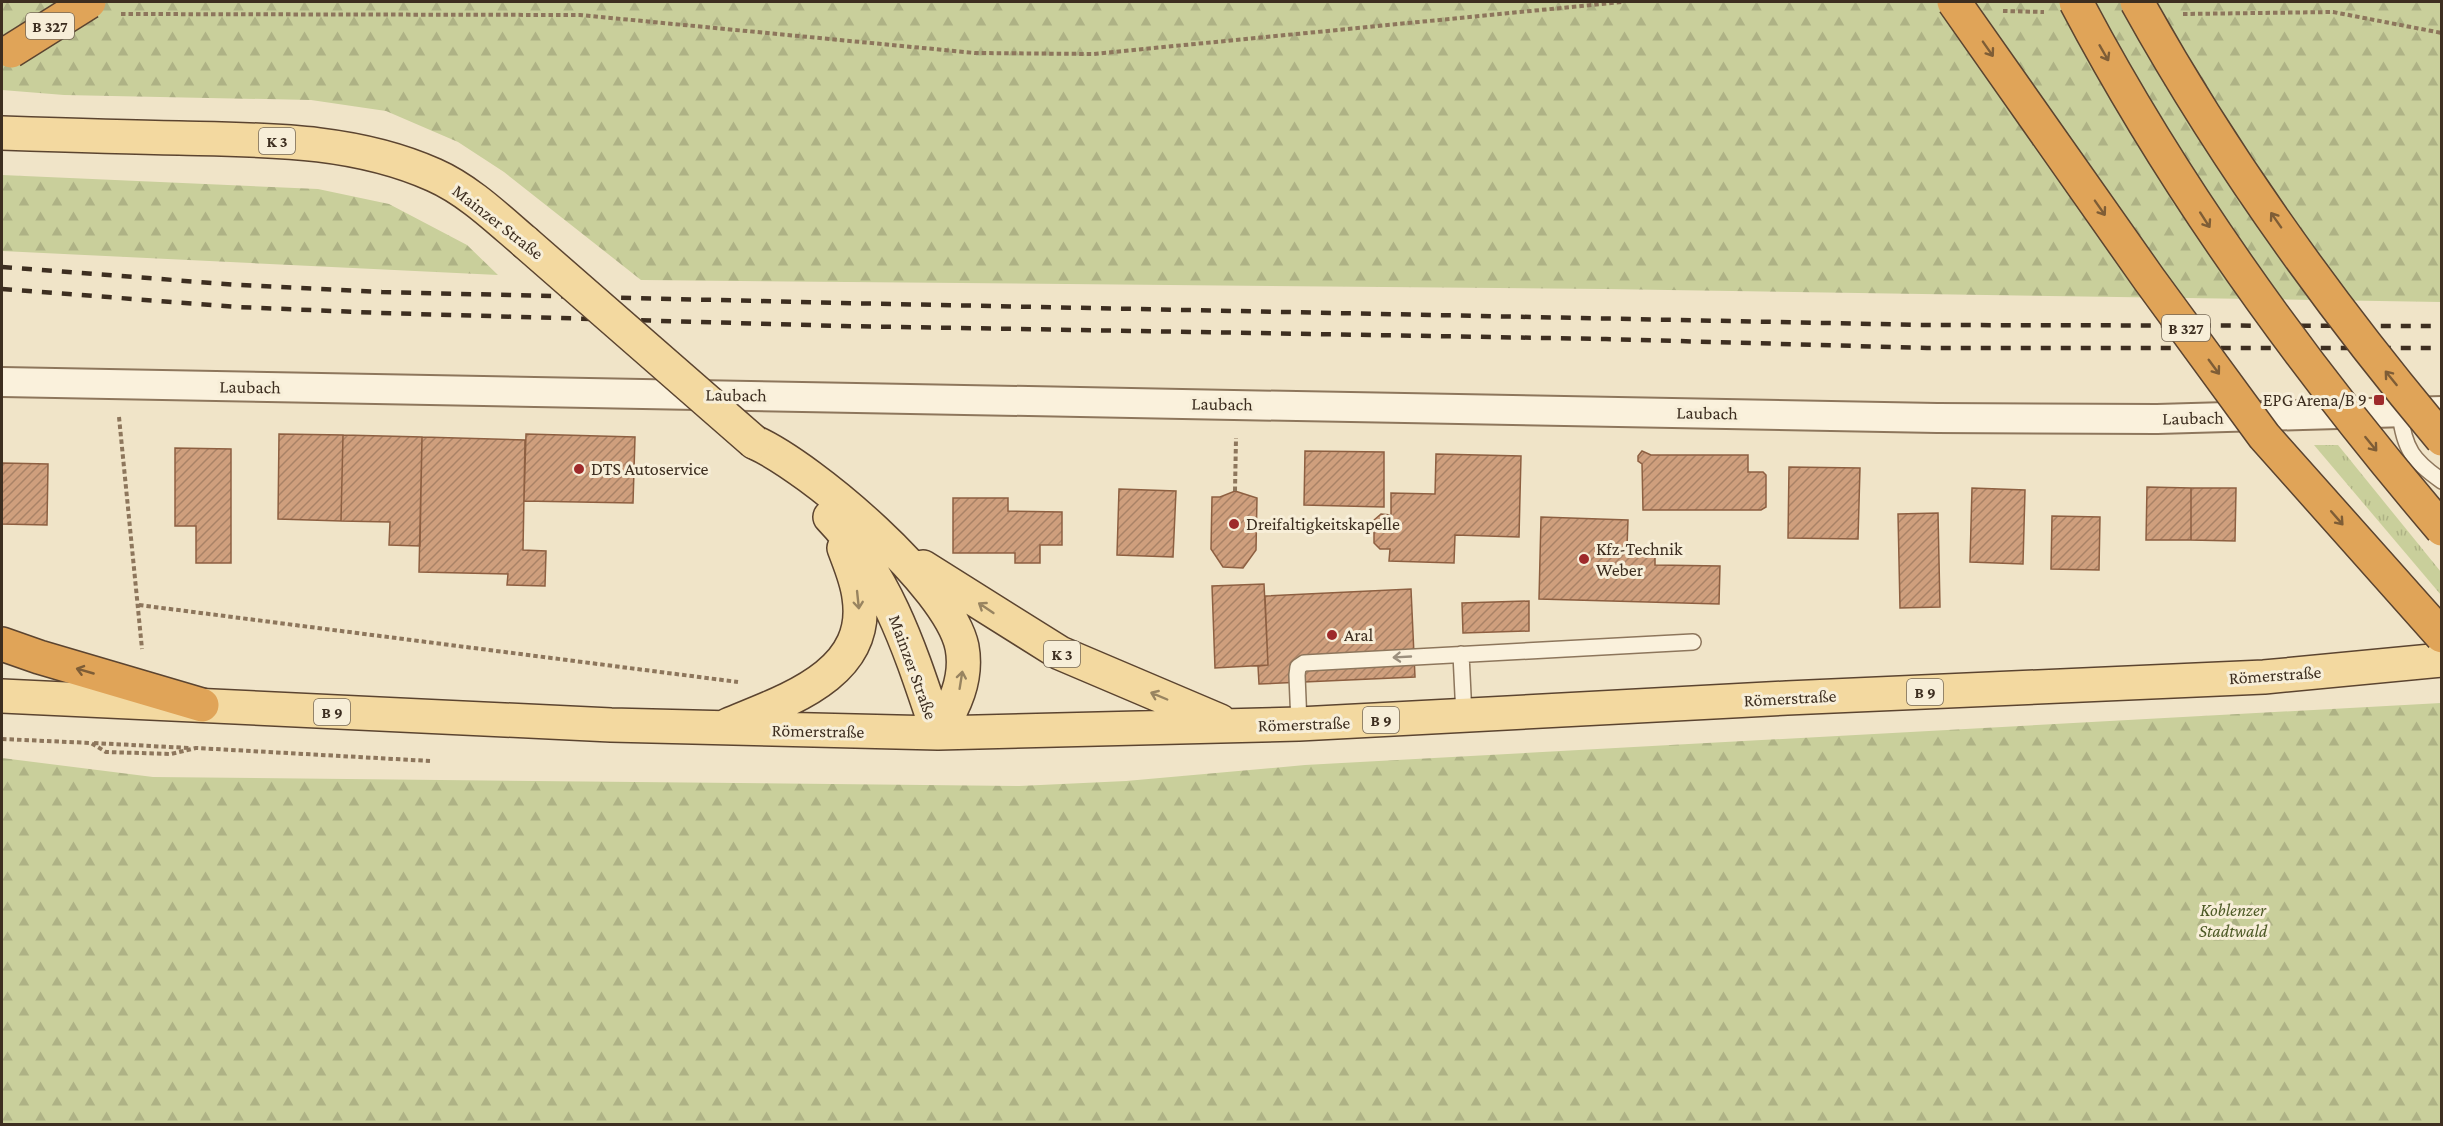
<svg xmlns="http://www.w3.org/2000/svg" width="2443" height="1126" font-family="'Crimson Pro',serif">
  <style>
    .grass { fill: url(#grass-tufts) }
    .forest { fill: url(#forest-firs) }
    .building { fill: url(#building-hatch); stroke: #8d5f41; stroke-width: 1.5 }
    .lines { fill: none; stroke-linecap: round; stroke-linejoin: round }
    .lane-casing { stroke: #8d765c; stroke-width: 18 }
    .street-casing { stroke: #8d765c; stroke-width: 32 }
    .primary-casing { stroke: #5b4430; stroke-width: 36 }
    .highway-casing { stroke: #5b4430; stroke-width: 36 }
    .path { stroke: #8d765c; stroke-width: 4; stroke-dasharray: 4.5 3; stroke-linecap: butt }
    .lane { stroke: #faf1dc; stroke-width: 15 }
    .street { stroke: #faf1dc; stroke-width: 28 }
    .primary { stroke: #f3d9a0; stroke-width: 33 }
    .highway { stroke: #e0a458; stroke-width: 33 }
    .rail { stroke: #3d2e20; stroke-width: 4.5; stroke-dasharray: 10 10; stroke-linecap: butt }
    .primary-bridge-casing { stroke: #5b4430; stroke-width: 36; stroke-linecap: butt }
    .highway-bridge-casing { stroke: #5b4430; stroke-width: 36; stroke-linecap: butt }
    .primary-bridge { stroke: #f3d9a0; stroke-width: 33 }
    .highway-bridge { stroke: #e0a458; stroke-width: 33 }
    .oneway { stroke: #7e5d36 }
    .oneway2 { stroke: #988460 }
    .oneway3 { stroke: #9c907e }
    .poi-dot { fill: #9e2a2b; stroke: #f7eed8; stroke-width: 2 }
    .labels { text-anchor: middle; stroke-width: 6; stroke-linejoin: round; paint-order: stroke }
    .shield { fill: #f7eed8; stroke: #756857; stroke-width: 1.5 }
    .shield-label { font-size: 16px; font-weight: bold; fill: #3d2e20 }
    .street-label { font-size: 18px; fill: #3d2e20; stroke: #f7eed8 }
    .poi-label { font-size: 18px; fill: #3d2e20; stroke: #f7eed8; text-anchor: start }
    .park-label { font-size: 18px; font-style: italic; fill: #4d5a26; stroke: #f7eed8 }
  </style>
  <defs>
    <pattern id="grass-tufts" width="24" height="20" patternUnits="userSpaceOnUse" patternTransform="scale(1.5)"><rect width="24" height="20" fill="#c9cf9b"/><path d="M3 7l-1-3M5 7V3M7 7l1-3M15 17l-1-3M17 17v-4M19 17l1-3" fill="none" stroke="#aeb285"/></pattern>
    <pattern id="forest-firs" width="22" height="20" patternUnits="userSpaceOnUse" patternTransform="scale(1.5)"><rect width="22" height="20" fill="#c9cf9b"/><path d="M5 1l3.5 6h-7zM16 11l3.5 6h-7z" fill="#aeb285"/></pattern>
    <pattern id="building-hatch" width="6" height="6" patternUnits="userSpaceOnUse" patternTransform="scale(1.5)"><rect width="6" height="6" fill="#cf9f7d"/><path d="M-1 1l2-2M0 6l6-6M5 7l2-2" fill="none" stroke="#a98266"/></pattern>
  </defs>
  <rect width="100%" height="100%" fill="#f0e4c8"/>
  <path class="grass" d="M 2314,445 L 2338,445 L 2441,572 L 2441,595 Z"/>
  <path class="forest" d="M 2,2 L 2441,2 L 2441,302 L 1604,289 L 641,280 L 504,172 L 458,142 L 386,111 L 311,100 L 64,95 L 2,90 Z
    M 2,175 L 318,189 L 389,204 L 467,245 L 498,275 L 2,251 Z
    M 2441,703 L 2441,1124 L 2,1124 L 2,758 L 153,777 L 1019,786 L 1126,781 L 1305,765 Z"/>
  <path class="building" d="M 279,434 L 343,435 L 341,521 L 278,519 Z
    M 526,434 L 635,437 L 633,503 L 524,501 Z
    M 343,435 L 422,437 L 420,546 L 389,545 L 390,522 L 341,521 Z
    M 422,437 L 525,440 L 523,550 L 546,551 L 545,586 L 507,585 L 508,574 L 419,572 Z
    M 175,448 L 231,449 L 231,563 L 196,563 L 196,526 L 175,526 Z
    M 1305,451 L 1384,452 L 1384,507 L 1304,505 Z
    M 1642,451 L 1651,455 L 1748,455 L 1748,472 L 1763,472 L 1766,475 L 1766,507 L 1761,510 L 1643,510 L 1642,464 L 1638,461 L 1638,456 Z
    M 1436,454 L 1521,456 L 1519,537 L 1455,535 L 1454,563 L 1389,561 L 1390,549 L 1380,549 L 1374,543 L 1374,520 L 1381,514 L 1391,515 L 1391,493 L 1435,494 Z
    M 2,463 L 48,464 L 47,525 L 2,524 Z
    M 1789,467 L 1860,468 L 1858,539 L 1788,538 Z
    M 2147,487 L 2191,488 L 2191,540 L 2146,540 Z
    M 1972,488 L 2025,490 L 2023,564 L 1970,562 Z
    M 2191,488 L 2236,488 L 2235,541 L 2191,540 Z
    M 1119,489 L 1176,491 L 1173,557 L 1117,555 Z
    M 1235,491 L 1257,498 L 1256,550 L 1243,568 L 1223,567 L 1211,549 L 1212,497 L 1220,497 Z
    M 953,498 L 1008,498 L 1008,511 L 1062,512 L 1062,545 L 1040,545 L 1040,563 L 1015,563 L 1015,553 L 953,553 Z
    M 1938,513 L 1940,607 L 1900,608 L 1898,514 Z
    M 2052,516 L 2100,517 L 2099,570 L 2051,569 Z
    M 1541,517 L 1628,520 L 1627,547 L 1655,548 L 1655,565 L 1720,566 L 1719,604 L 1539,599 Z
    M 1264,584 L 1268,665 L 1215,668 L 1212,586 Z
    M 1411,589 L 1415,677 L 1259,684 L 1258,666 L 1268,665 L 1265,596 Z
    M 1529,601 L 1529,631 L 1463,633 L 1462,603 Z"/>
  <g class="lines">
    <g class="lane-casing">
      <path id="lane" d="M 2400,413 C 2404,449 2413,461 2442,481
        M 1461,654 L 1464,716
        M 1299,724 L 1297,675 L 1298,667 L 1304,663 L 1693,642"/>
    </g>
    <g class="street-casing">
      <path id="street" d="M 2,382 L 1937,418 L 2157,419 L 2442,411"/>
    </g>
    <g class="primary-casing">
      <path id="primary" d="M 2,133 C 61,135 120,137 179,138 C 265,140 354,139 434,175 C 468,190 497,218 525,242
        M 754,442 C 812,468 949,585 962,647 C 968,679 954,707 938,733
        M 830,517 C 889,579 911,653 938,733
        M 923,567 L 1060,653 L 1220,721
        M 2,696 L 611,725 L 938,733 L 1299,724 L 1787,698 L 2264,677 L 2442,660
        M 728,725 C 785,701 871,675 859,597 C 857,580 850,564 844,548"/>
    </g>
    <g class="highway-casing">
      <path id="highway" d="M 2,644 L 39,657 L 202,705"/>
    </g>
    <path class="path" d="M 2003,11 L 2044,12
      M 121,14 L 580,15 L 975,53 L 1093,54 L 1622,2
      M 2183,14 L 2333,12 L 2442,33
      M 119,417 L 142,649
      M 1235,491 L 1236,438
      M 139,605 L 738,682
      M 2,739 L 91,743 L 106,752 L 171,754 L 196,748 L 430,761
      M 94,743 L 189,748"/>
    <use href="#lane" class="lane"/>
    <use href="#street" class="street"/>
    <use href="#primary" class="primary"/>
    <use href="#highway" class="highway"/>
    <path class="rail" d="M 2,267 L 239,285 L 382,292 L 842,303 L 1925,325 L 2442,326
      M 2,289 L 238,307 L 381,313 L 843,326 L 1606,339 L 1927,348 L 2442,348"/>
    <g class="primary-bridge-casing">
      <path id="primary-bridge" d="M 525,242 L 754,442"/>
    </g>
    <g class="highway-bridge-casing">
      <path id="highway-bridge" d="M 1954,2 L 2149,279 L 2264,436 L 2442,636
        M 2076,2 C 2176,192 2302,365 2442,529
        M 2137,2 C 2223,157 2328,303 2442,439
        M 11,51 L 89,2"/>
    </g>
    <use href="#primary-bridge" class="primary-bridge"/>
    <use href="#highway-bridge" class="highway-bridge"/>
  </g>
  <defs><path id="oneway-shaft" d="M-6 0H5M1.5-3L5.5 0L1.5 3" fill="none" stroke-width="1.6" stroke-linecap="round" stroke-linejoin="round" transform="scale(1.5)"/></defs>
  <g class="oneway">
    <use href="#oneway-shaft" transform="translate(1988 49) rotate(55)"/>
    <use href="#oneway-shaft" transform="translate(2104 53) rotate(60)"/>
    <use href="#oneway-shaft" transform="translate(2100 208) rotate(55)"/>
    <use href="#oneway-shaft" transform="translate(2205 220) rotate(57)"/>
    <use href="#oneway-shaft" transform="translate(2276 220) rotate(-125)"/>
    <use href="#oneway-shaft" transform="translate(2214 367) rotate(54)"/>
    <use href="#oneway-shaft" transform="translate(2391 378) rotate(-129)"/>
    <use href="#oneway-shaft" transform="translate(2371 444) rotate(51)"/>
    <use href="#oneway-shaft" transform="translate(2337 518) rotate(49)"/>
    <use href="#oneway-shaft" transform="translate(85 671) rotate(-164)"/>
  </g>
  <g class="oneway2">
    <use href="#oneway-shaft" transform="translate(858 600) rotate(84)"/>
    <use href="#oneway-shaft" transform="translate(986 608) rotate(-146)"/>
    <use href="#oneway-shaft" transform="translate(961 680) rotate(-81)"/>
    <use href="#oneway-shaft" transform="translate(1159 696) rotate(-157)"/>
  </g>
  <use class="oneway3" href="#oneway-shaft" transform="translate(1402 657) rotate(177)"/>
  <g class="poi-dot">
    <rect x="2373" y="394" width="12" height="12" rx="3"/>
    <circle cx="579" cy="469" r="6"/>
    <circle cx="1234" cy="524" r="6"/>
    <circle cx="1584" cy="559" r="6"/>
    <circle cx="1332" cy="635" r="6"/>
  </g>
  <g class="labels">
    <g class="shield">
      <rect x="26" y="13" width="48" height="26" rx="4.5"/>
      <rect x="259" y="128" width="36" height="26" rx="4.5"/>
      <rect x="2162" y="315" width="48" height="26" rx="4.5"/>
      <rect x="1044" y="641" width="36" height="26" rx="4.5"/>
      <rect x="1907" y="679" width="36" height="26" rx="4.5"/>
      <rect x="314" y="699" width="36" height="26" rx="4.5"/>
      <rect x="1363" y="707" width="36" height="26" rx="4.5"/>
    </g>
    <g class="shield-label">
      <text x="50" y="32">B 327</text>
      <text x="277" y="147">K 3</text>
      <text x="2186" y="334">B 327</text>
      <text x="1062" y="660">K 3</text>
      <text x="1925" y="698">B 9</text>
      <text x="332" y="718">B 9</text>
      <text x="1381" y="726">B 9</text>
    </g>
    <g class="street-label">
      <text transform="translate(498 222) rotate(38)" y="6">Mainzer Straße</text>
      <text transform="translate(250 387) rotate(1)" y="6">Laubach</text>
      <text transform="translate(736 395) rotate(1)" y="6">Laubach</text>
      <text transform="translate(1222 404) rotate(1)" y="6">Laubach</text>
      <text transform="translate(1707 413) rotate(1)" y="6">Laubach</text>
      <text transform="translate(2193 418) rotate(-1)" y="6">Laubach</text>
      <text transform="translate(913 667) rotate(70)" y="6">Mainzer Straße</text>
      <text transform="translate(2275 675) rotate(-4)" y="6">Römerstraße</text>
      <text transform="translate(1790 698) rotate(-3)" y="6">Römerstraße</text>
      <text transform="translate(1304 724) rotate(-2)" y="6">Römerstraße</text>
      <text transform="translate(818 731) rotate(1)" y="6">Römerstraße</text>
    </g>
    <g class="poi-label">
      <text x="2367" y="406" text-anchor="end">EPG Arena/B 9</text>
      <text x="591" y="475">DTS Autoservice</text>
      <text x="1246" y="530">Dreifaltigkeitskapelle</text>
      <text x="1596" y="555">Kfz-Technik<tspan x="1596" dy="21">Weber</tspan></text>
      <text x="1344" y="641">Aral</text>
    </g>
    <g class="park-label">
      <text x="2233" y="916">Koblenzer<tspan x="2233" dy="21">Stadtwald</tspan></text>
    </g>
  </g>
  <rect width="2443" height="1126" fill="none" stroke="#3d2e20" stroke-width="6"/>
</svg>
